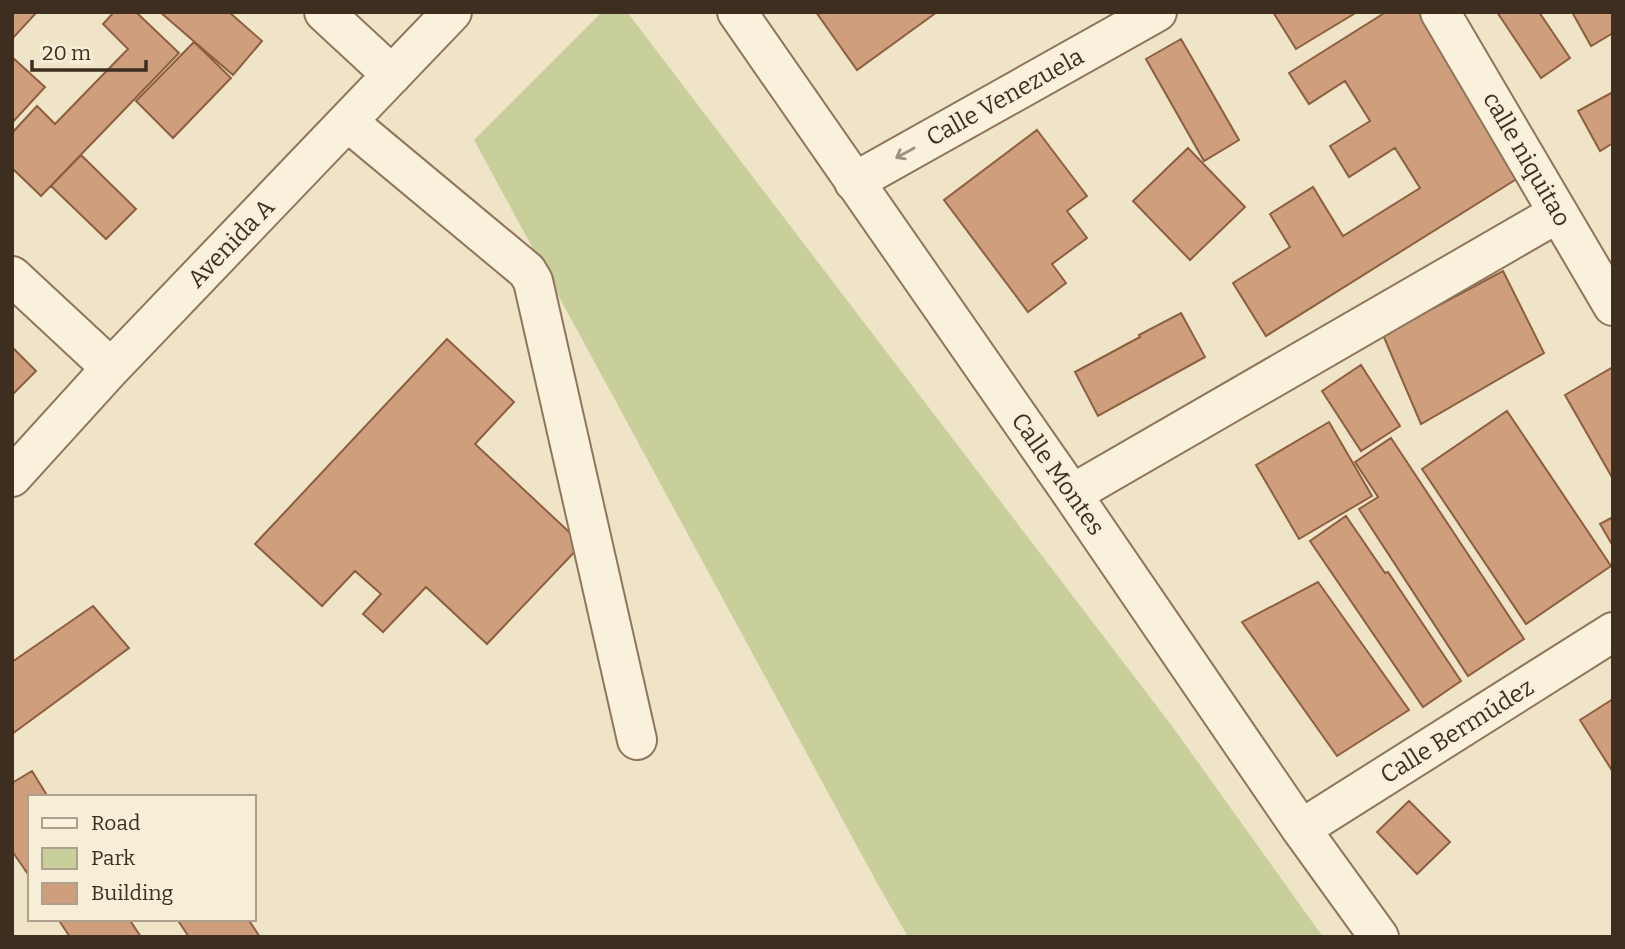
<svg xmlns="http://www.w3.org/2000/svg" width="1625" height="949" font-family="Bitter,serif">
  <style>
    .green { fill: #c9cf9b }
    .building { fill: #cf9f7d; stroke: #8d5f41; stroke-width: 2 }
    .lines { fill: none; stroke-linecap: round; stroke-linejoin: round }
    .minor-casing { stroke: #8d765c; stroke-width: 42 }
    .minor { stroke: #faf1dc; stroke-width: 38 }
    .oneway { stroke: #9c907e }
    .labels { text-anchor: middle; stroke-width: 5; stroke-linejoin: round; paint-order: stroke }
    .street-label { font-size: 24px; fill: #3d2e20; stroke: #f7eed8 }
  </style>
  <rect width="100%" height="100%" fill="#f0e4c8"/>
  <path class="green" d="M 602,12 L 627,12 L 1172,726 L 1323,937 L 908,937 L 877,883 L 474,140 Z"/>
  <path class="building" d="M 12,12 L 37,12 L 12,39 Z
    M 114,12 L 136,12 L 179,53 L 41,196 L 12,168 L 12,133 L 37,106 L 55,124 L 128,49 L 103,24 Z
    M 160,12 L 229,12 L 262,41 L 233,75 Z
    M 816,12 L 937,12 L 857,70 Z
    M 1273,12 L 1357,12 L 1296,49 Z
    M 1386,12 L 1422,12 L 1523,175 L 1266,336 L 1233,283 L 1290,247 L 1270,214 L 1313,187 L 1343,236 L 1420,188 L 1395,148 L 1349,177 L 1330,146 L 1370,121 L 1345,81 L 1309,104 L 1289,73 Z
    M 1497,12 L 1539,12 L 1570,58 L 1541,78 Z
    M 1572,12 L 1613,12 L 1613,33 L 1591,46 Z
    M 1181,39 L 1239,140 L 1204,161 L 1146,59 Z
    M 194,42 L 231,78 L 173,138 L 136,101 Z
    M 12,57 L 45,87 L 12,123 Z
    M 1613,92 L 1613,143 L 1600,151 L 1578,111 Z
    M 1037,130 L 1087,196 L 1067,211 L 1087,238 L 1052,264 L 1066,283 L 1028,312 L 944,200 Z
    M 1188,148 L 1245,207 L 1190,260 L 1133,201 Z
    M 81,155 L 136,209 L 106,239 L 51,186 Z
    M 1503,271 L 1544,353 L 1421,424 L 1383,335 Z
    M 1181,313 L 1205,357 L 1098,416 L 1075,372 L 1140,337 L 1139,335 Z
    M 447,339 L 514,402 L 475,444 L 582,544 L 487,644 L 426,587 L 383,632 L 363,614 L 381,594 L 355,571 L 322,606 L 255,544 Z
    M 12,347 L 36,371 L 12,395 Z
    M 1361,365 L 1400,426 L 1361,451 L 1322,391 Z
    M 1613,367 L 1613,479 L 1565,395 Z
    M 1507,411 L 1611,566 L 1526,624 L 1422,469 Z
    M 1329,422 L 1372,496 L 1299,539 L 1256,465 Z
    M 1391,438 L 1524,639 L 1468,676 L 1359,509 L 1378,497 L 1355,462 Z
    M 1346,516 L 1385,573 L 1388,572 L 1461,681 L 1423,707 L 1310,541 Z
    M 1613,517 L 1613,546 L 1600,524 Z
    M 1318,582 L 1409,710 L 1337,756 L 1242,622 Z
    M 93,606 L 129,648 L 12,734 L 12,662 Z
    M 1613,699 L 1613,772 L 1580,720 Z
    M 32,771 L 48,797 L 30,797 L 30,877 L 12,851 L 12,783 Z
    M 1409,801 L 1450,842 L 1417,874 L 1377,832 Z
    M 58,919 L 129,919 L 141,937 L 70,937 Z
    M 177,919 L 248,919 L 260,937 L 189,937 Z"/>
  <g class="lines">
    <g class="minor-casing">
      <path id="minor" d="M 324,12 L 392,75
        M 737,12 L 1072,494 L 1301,829 L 1379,937
        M 1440,12 L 1613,306
        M 348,122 L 527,271 L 533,281 L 637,740
        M 854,182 L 1157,12
        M 12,276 L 111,368
        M 12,477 L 111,368 L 452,12
        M 1072,494 L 1558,213
        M 1301,829 L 1613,632"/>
    </g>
    <use href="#minor" class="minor"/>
  </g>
  <defs><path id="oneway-shaft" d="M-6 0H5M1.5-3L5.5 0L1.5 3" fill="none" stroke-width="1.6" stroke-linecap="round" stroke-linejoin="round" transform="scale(1.75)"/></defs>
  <use class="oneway" href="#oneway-shaft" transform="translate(905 153) rotate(151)"/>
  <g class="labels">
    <g class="street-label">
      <text transform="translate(1005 97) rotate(-29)" y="8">Calle Venezuela</text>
      <text transform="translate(1527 159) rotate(60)" y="8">calle niquitao</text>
      <text transform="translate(231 243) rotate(-46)" y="8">Avenida A</text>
      <text transform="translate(1058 474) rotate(55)" y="8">Calle Montes</text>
      <text transform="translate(1457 731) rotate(-32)" y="8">Calle Bermúdez</text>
    </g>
  </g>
  <rect width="1625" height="949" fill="none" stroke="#3d2e20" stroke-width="28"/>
  <rect x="28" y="795" width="228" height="126" fill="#f7eed8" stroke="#ada18e" stroke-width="2"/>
  <rect x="42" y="818" width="35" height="10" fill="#faf1dc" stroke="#ada18e" stroke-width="2"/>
  <text x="91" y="830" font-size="21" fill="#3d2e20">Road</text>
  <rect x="42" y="848" width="35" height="21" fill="#c9cf9b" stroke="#ada18e" stroke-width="2"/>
  <text x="91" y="865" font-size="21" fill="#3d2e20">Park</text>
  <rect x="42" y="883" width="35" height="21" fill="#cf9f7d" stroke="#ada18e" stroke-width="2"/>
  <text x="91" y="900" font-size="21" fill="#3d2e20">Building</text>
  <path d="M32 60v10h114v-10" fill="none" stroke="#3d2e20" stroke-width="3.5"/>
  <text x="42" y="60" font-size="21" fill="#3d2e20" stroke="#f7eed8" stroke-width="5" paint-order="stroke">20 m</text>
</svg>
